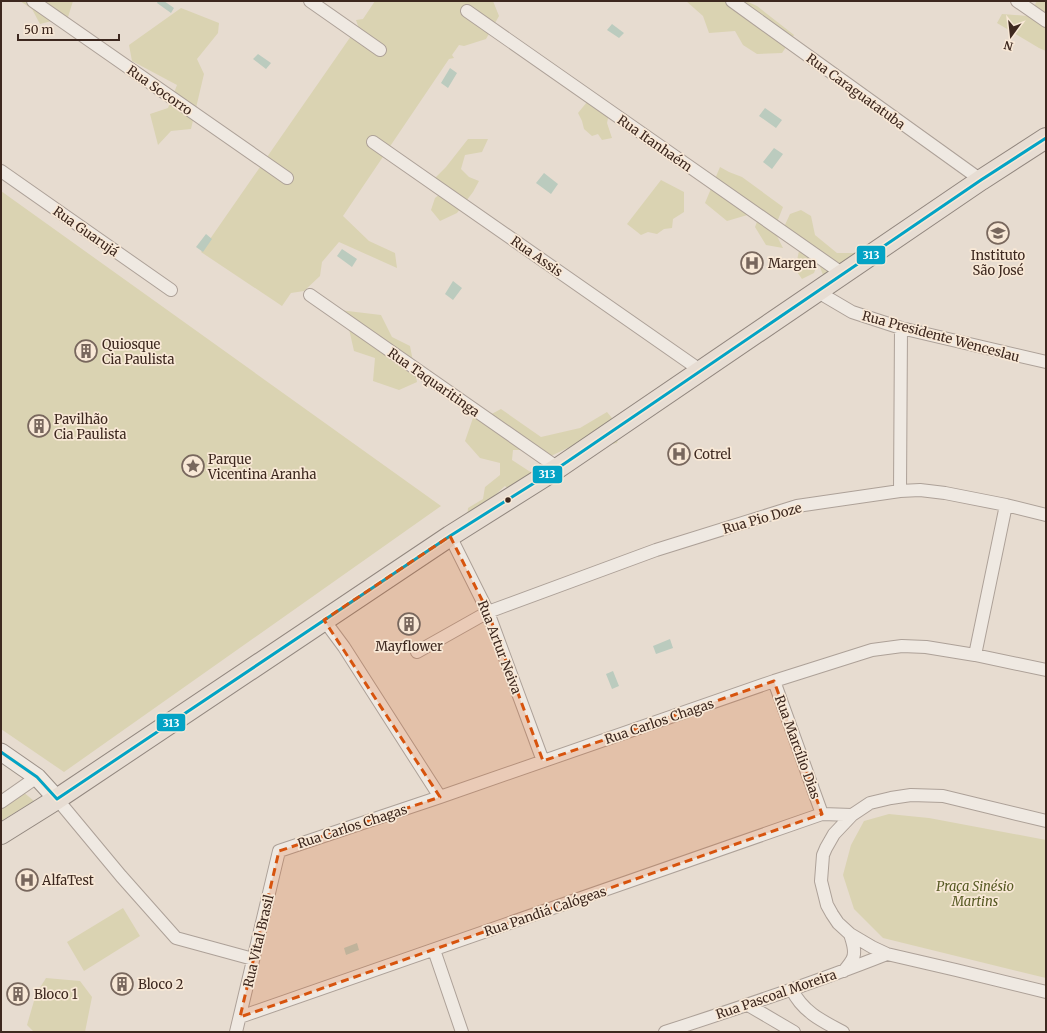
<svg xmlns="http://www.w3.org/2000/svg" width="1047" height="1033" font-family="Merriweather,serif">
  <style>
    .green { fill: #dad3b2 }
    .water { fill: #bbcbbe }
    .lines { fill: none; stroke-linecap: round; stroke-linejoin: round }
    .street-casing { stroke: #ada198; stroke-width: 14 }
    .secondary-casing { stroke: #9c9188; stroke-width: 19 }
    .primary-casing { stroke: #92877f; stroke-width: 22 }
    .street { stroke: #efe9e2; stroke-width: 12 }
    .secondary { stroke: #efe9e2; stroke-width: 17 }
    .primary { stroke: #e7ddd3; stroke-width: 20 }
    .bus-1-casing { stroke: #f8e8d6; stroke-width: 6 }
    .bus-1 { stroke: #03a3c5; stroke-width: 3 }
    .marked { fill: #d7540e; fill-opacity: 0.2; stroke: #d7540e; stroke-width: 3; stroke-dasharray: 8 5; stroke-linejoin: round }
    .bus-dot { fill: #3d281f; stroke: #f8e8d6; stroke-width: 1.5 }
    .labels { text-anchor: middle; stroke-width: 3.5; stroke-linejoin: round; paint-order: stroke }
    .street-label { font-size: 13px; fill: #3d281f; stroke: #f8e8d6 }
    .poi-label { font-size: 13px; fill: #3d281f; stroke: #f8e8d6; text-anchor: start }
    .park-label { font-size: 13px; font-style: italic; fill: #575a24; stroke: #f8e8d6 }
    .line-badge { stroke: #f8e8d6; stroke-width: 1.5 }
    .badge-label { font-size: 11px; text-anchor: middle; font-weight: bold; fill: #fff }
  </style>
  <rect width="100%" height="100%" fill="#e7dcd0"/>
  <path class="green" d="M 20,1 L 73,1 L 68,17 L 40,24 L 32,9 Z
    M 375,1 L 493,1 L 499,16 L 486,39 L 464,46 L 459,45 L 452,55 L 454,58 L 449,59 L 343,216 L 369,241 L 395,253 L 397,268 L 339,242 L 322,262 L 320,276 L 304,291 L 291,293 L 282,306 L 201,252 L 358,26 L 356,20 L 363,19 Z
    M 686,1 L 746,1 L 757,6 L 794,35 L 782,53 L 757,54 L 743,45 L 735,31 L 709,33 L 703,16 Z
    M 1037,1 L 1046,1 L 1046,51 L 1039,48 L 997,23 L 1002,14 L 1028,16 Z
    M 181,8 L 219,23 L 218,33 L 197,59 L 204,74 L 191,129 L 171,131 L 158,145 L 150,114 L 168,108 L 177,85 L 132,61 L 129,45 Z
    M 598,99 L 611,104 L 607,123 L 612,138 L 602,140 L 598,134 L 592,136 L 584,129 L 582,121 L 578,113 L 587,102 Z
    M 468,139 L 488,139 L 482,152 L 465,155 L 461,169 L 469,177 L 479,181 L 473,192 L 457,213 L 440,221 L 431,210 L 435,198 L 445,190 L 434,179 L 446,167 Z
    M 720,167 L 729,172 L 742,177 L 783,207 L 774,230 L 783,248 L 766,245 L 755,227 L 761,211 L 727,221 L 705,203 Z
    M 661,180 L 684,192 L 684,212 L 673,219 L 672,228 L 664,229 L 657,234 L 648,232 L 641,235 L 627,224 Z
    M 1,191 L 441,506 L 64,772 L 1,729 Z
    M 801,210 L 811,216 L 815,235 L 837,253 L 862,253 L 825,280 L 818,262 L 814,273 L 802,279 L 795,269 L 799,251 L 792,245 L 784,227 L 790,214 Z
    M 331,309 L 381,315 L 392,337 L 410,346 L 417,382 L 399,390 L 373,381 L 375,358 L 354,351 L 349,329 Z
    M 501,409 L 541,437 L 580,428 L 607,412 L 621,429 L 617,443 L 601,446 L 582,441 L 549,457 L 529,450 L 513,450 L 512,460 L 532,473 L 517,497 L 505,486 L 495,495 L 500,511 L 467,519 L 468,508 L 483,499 L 485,487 L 500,475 L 500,463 L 480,458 L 465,441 L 474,415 L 484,418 Z
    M 22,791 L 34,801 L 1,821 L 1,806 Z
    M 889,814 L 929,818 L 1046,840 L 1046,978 L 883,938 L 854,909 L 843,875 L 851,845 L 864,821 Z
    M 123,908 L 140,936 L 84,971 L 67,942 Z
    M 46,978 L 80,981 L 92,997 L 85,1032 L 34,1032 L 27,1025 L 36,994 Z"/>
  <path class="water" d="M 158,1 L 164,1 L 174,8 L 171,13 L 157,3 Z
    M 612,24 L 624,33 L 619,38 L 607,30 Z
    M 258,54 L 271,63 L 266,69 L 253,59 Z
    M 450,68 L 457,73 L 448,88 L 441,83 Z
    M 765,108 L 782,120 L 776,128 L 759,116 Z
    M 774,148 L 783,154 L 772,169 L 763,162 Z
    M 544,173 L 558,184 L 551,194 L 536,183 Z
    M 206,234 L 212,239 L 203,252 L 196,247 Z
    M 342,249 L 357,259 L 352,267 L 337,256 Z
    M 453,281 L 462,288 L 453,300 L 445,294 Z
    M 670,639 L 673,648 L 656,654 L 653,646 Z
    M 613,671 L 619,686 L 612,689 L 606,674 Z
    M 357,943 L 359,950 L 346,955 L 344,948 Z"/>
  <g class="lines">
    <g class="street-casing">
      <path id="street" d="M 33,1 L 287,178
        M 310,1 L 380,50
        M 732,1 L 981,180
        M 1017,1 L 1046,21
        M 467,11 L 843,274
        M 373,142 L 700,370
        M 1,171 L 171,290
        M 818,292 L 852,312 L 901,328 L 1046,362
        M 310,295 L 558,468
        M 900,491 L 901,328
        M 450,536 L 488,612 L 543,761
        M 324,620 L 344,647 L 440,797
        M 417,652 L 488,612 L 656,550 L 797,506 L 900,491 L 920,490 L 945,493 L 1006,505 L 1046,515
        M 975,655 L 1006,505
        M 774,681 L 822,814
        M 57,799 L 121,876 L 176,938 L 253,959
        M 1,802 L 37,777
        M 1046,821 L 980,805 L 943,796 L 911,795 L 891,798 L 870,803 L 852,815 L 834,834 L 826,848 L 823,855 L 821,881 L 827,905 L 832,914 L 838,923 L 850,934 L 872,947 L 887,954 L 956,970 L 1046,992
        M 434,950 L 462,1032
        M 844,971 C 847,967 850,964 852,960 C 857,952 852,941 850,934
        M 792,990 C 803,1012 822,1021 843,1032
        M 748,1005 L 794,1032
        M 240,1017 L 822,814 L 852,815
        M 236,1032 L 279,851 L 440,797 L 774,681 L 872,650 L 902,646 L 926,647 L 975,655 L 1046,670
        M 665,1032 C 739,1008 814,983 887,954"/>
    </g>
    <g class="secondary-casing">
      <path id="secondary" d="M 1,752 L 37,777 L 57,799"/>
    </g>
    <g class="primary-casing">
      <path id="primary" d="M 1,834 L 57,799 L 450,536 L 558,468 L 981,180 L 1046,138"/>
    </g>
    <use href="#street" class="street"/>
    <use href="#secondary" class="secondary"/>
    <use href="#primary" class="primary"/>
    <g class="bus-1-casing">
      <path id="bus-1" d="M 1,752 L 37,777 L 57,799 L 450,536 L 558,468 L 981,180 L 1046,138"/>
    </g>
    <use href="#bus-1" class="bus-1"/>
  </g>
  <path class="marked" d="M 450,536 L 488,612 L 543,761 L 774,681 L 822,814 L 240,1017 L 279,851 L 440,797 L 324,620 Z"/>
  <defs>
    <g id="school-ring" transform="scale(1.15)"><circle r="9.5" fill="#f8e8d6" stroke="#78675d" stroke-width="1.5"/><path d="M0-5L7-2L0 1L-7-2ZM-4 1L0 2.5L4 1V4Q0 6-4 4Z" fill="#78675d"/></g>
    <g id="hospital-ring" transform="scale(1.15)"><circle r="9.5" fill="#f8e8d6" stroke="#78675d" stroke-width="1.5"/><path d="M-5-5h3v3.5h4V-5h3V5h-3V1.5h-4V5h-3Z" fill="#78675d"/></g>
    <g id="building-ring" transform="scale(1.15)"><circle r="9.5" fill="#f8e8d6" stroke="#78675d" stroke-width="1.5"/><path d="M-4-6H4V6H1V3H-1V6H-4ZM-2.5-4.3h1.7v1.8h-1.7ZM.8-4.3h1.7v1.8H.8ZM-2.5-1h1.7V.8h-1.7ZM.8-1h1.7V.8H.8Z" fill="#78675d"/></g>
    <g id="sight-ring" transform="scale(1.15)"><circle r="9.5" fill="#f8e8d6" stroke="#78675d" stroke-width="1.5"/><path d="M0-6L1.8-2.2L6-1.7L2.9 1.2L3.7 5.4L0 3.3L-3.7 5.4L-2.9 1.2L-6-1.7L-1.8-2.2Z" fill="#78675d"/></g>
  </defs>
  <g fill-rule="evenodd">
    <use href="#school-ring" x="998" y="233"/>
    <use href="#hospital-ring" x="752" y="263"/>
    <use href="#building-ring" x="86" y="351"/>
    <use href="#building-ring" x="39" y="426"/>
    <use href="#hospital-ring" x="679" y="454"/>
    <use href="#sight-ring" x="193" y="466"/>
    <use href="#building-ring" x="409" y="624"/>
    <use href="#hospital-ring" x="27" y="880"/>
    <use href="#building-ring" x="122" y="984"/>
    <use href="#building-ring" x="18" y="994"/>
  </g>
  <circle class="bus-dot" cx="508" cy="500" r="3.5"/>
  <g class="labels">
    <g class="street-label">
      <text transform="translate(160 90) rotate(35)" y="5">Rua Socorro</text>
      <text transform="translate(856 91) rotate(36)" y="5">Rua Caraguatatuba</text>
      <text transform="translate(655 143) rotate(35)" y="5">Rua Itanhaém</text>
      <text transform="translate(86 231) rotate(35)" y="5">Rua Guarujá</text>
      <text transform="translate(537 256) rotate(35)" y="5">Rua Assis</text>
      <text transform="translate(941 336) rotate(15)" y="5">Rua Presidente Wenceslau</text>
      <text transform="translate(434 382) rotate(35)" y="5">Rua Taquaritinga</text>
      <text transform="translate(762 518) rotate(-16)" y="5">Rua Pio Doze</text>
      <text transform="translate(500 647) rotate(69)" y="5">Rua Artur Neiva</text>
      <text transform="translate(659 721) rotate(-19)" y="5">Rua Carlos Chagas</text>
      <text transform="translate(798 747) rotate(70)" y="5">Rua Marcílio Dias</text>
      <text transform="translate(352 826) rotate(-18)" y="5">Rua Carlos Chagas</text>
      <text transform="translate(545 911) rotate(-19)" y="5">Rua Pandiá Calógeas</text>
      <text transform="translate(258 941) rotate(-77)" y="5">Rua Vital Brasil</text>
      <text transform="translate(776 994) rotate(-19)" y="5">Rua Pascoal Moreira</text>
    </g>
    <g class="poi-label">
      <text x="998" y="260" text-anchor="middle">Instituto<tspan x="998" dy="15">São José</tspan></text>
      <text x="768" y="268">Margen</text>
      <text x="102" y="349">Quiosque<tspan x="102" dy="15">Cia Paulista</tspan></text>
      <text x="54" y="424">Pavilhão<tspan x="54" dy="15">Cia Paulista</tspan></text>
      <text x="694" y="459">Cotrel</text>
      <text x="208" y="464">Parque<tspan x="208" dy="15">Vicentina Aranha</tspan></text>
      <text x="409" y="651" text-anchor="middle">Mayflower</text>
      <text x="42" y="885">AlfaTest</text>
      <text x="138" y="989">Bloco 2</text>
      <text x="34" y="999">Bloco 1</text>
    </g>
    <g class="park-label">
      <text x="975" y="891">Praça Sinésio<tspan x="975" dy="15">Martins</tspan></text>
    </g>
  </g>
  <g class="line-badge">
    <rect x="856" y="245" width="30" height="20" rx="4" fill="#03a3c5"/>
    <rect x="532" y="465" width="31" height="19" rx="4" fill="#03a3c5"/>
    <rect x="156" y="713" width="30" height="19" rx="4" fill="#03a3c5"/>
  </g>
  <g class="badge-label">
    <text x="871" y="259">313</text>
    <text x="547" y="478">313</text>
    <text x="171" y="727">313</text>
  </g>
  <rect width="1047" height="1033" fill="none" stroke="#3d281f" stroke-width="4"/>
  <g transform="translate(1011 36) rotate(195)" stroke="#f8e8d6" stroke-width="3" paint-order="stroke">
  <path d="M0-3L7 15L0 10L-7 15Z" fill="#3d281f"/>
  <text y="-6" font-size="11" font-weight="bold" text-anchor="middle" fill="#3d281f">N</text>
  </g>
  <path d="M18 34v6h101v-6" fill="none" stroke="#3d281f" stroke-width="2"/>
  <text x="24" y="34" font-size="12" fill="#3d281f" stroke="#f8e8d6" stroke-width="3" paint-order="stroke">50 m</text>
</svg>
